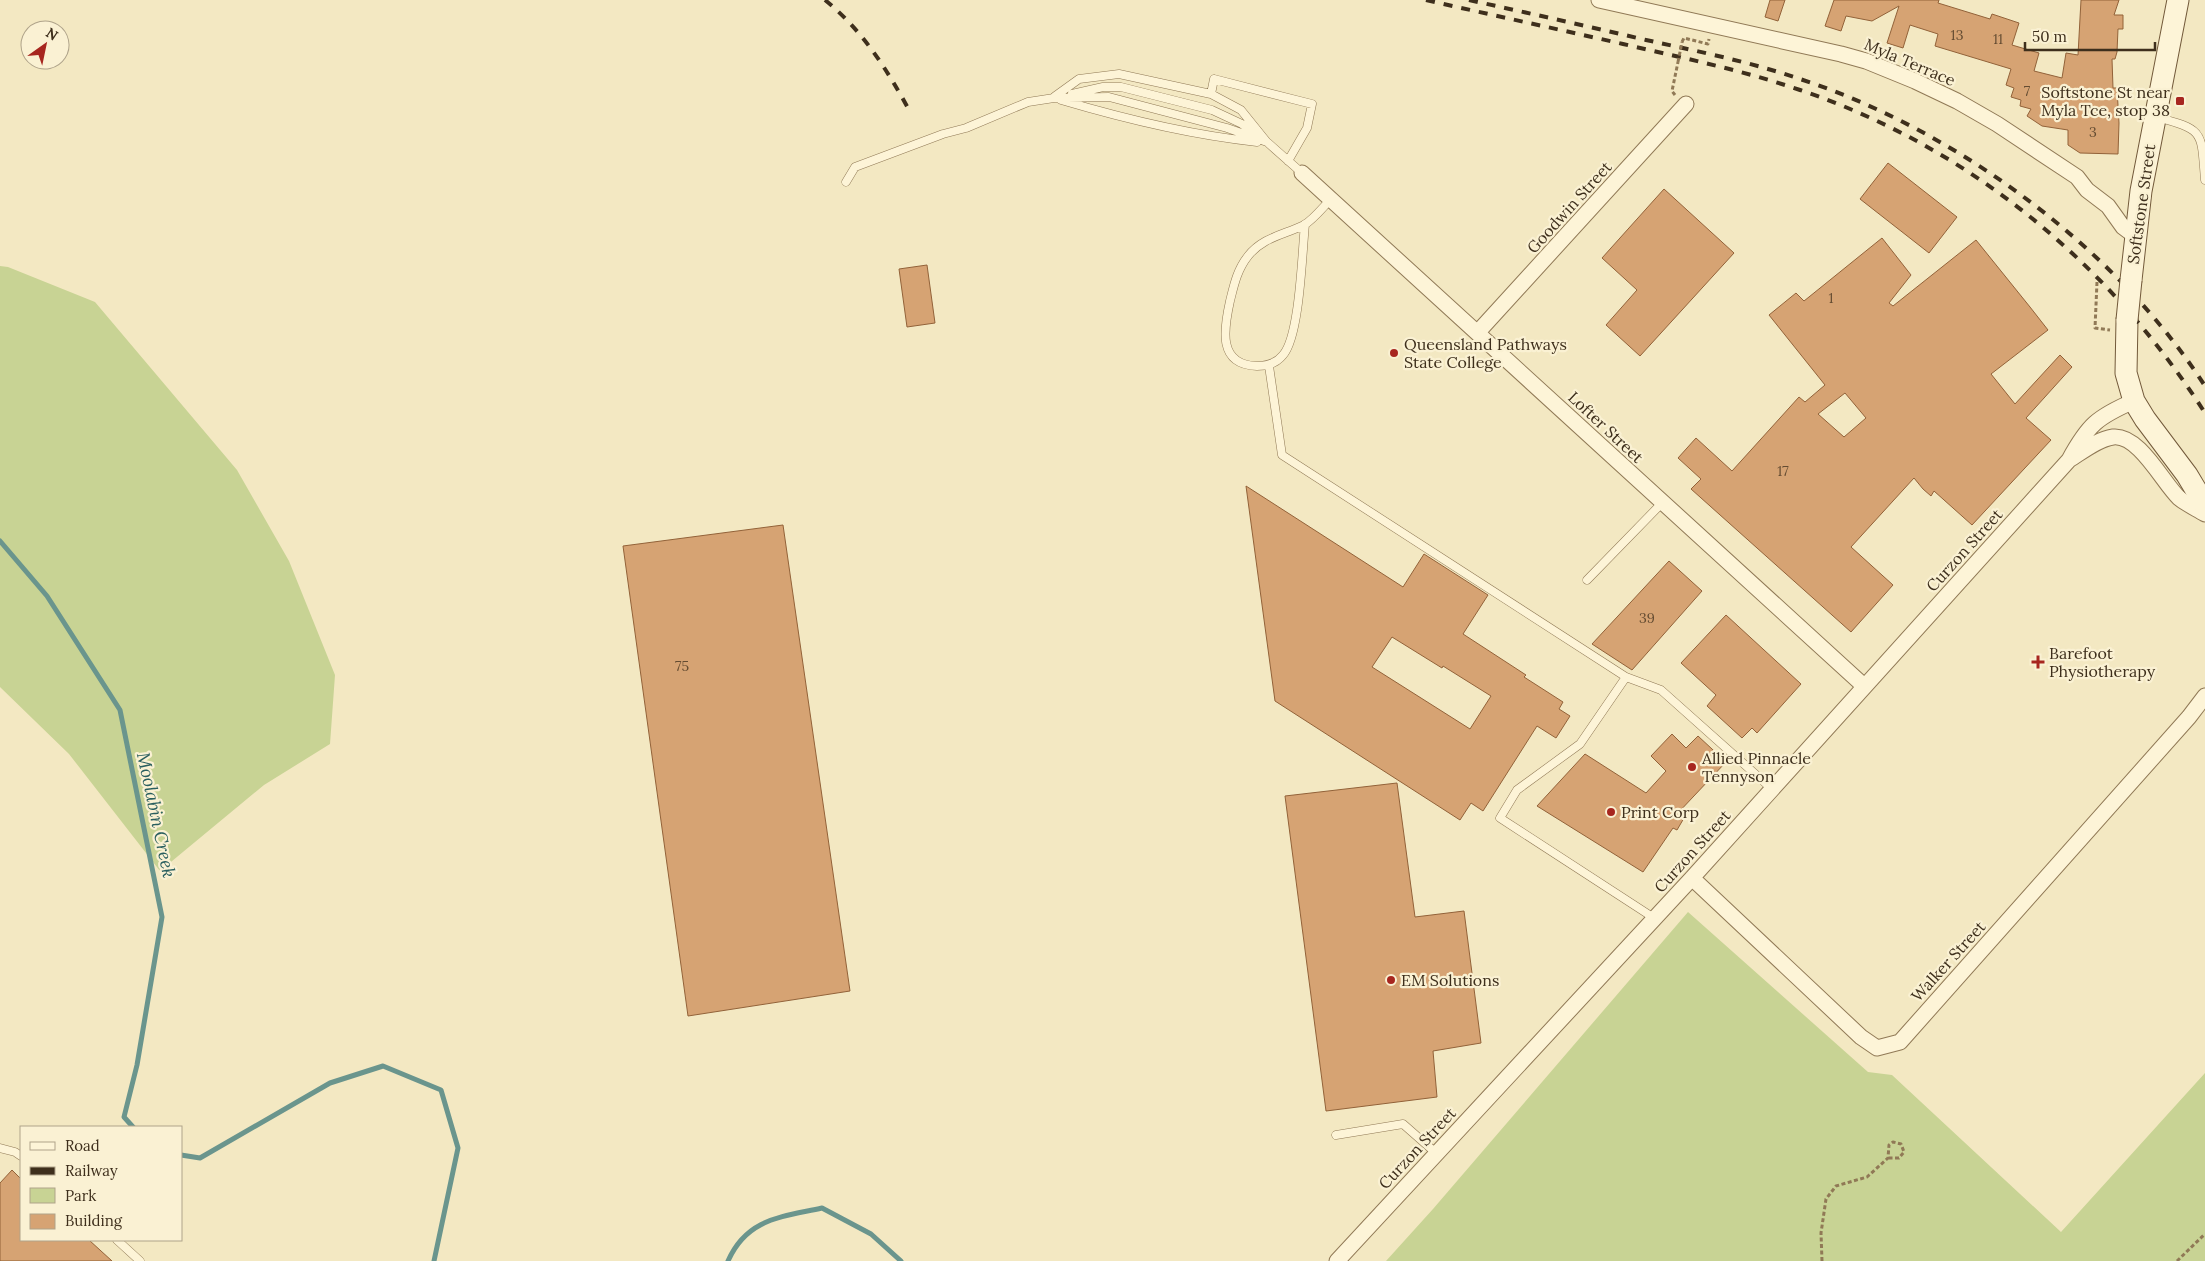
<svg xmlns="http://www.w3.org/2000/svg" width="2205" height="1261" font-family="Lora,serif">
  <style>
    .green { fill: #c8d394 }
    .lines { fill: none; stroke-linecap: round; stroke-linejoin: round }
    .stream { stroke: #6a958d; stroke-width: 5 }
    .building { fill: #d6a373; stroke: #926239; fill-rule: evenodd }
    .lane-casing { stroke: #907956; stroke-width: 9 }
    .street-casing { stroke: #907956; stroke-width: 17 }
    .secondary-casing { stroke: #72593a; stroke-width: 23 }
    .path { stroke: #907956; stroke-width: 3; stroke-dasharray: 4 2.5; stroke-linecap: butt }
    .lane { stroke: #fdf4d7; stroke-width: 8 }
    .street { stroke: #fdf4d7; stroke-width: 15 }
    .secondary { stroke: #fdf4d7; stroke-width: 21 }
    .rail { stroke: #3e2f1c; stroke-width: 4; stroke-dasharray: 9 9; stroke-linecap: butt }
    .secondary-bridge-casing { stroke: #72593a; stroke-width: 23; stroke-linecap: butt }
    .path-bridge { stroke: #907956; stroke-width: 3; stroke-dasharray: 4 2.5; stroke-linecap: butt }
    .secondary-bridge { stroke: #fdf4d7; stroke-width: 21 }
    .poi-dot { fill: #a7261f; stroke: #faf1d3; stroke-width: 2 }
    .labels { text-anchor: middle; stroke-width: 4.5; stroke-linejoin: round; paint-order: stroke }
    .number-label { font-size: 14px; fill: #644c32 }
    .street-label { font-size: 16px; fill: #3e2f1c; stroke: #faf1d3 }
    .poi-label { font-size: 16px; fill: #3e2f1c; stroke: #faf1d3; text-anchor: start }
    .water-label { font-size: 18px; font-style: italic; fill: #2a5f5f; stroke: #faf1d3 }
  </style>
  <rect width="100%" height="100%" fill="#f3e8c2"/>
  <path class="green" d="M 0,266 L 8,267 L 95,302 L 237,470 L 289,561 L 335,675 L 330,744 L 264,785 L 160,871 L 69,754 L 0,687 Z
    M 1688,912 L 1868,1072 L 1892,1075 L 2061,1232 L 2205,1073 L 2205,1261 L 1386,1261 L 1433,1209 Z"/>
  <g class="lines">
    <path class="stream" d="M 0,541 L 47,596 L 120,710 L 162,917 L 137,1065 L 124,1117 L 133,1127
      M 181,1155 L 200,1158 L 330,1083 L 383,1066 L 441,1090 L 458,1148 L 434,1261
      M 728,1261 C 747,1218 782,1217 822,1208 L 871,1234 L 901,1261"/>
  </g>
  <path class="building" d="M 1770,0 L 1785,0 L 1778,21 L 1765,17 Z
    M 1834,0 L 1939,0 L 1938,3 L 1990,19 L 1992,14 L 2019,23 L 2012,45 L 2039,53 L 2034,71 L 2062,78 L 2066,53 L 2078,55 L 2081,0 L 2119,0 L 2114,15 L 2123,15 L 2123,29 L 2118,29 L 2117,52 L 2115,59 L 2112,59 L 2113,88 L 2117,88 L 2119,123 L 2118,154 L 2080,153 L 2068,145 L 2068,130 L 2042,126 L 2027,116 L 2031,109 L 2020,106 L 2021,100 L 2011,97 L 2014,88 L 2006,85 L 2011,69 L 1935,46 L 1938,34 L 1910,25 L 1903,48 L 1887,43 L 1899,6 L 1872,21 L 1846,16 L 1841,31 L 1825,26 Z
    M 1888,163 L 1957,217 L 1929,253 L 1860,199 Z
    M 1664,189 L 1734,253 L 1640,356 L 1606,325 L 1637,290 L 1602,258 Z
    M 1882,238 L 1911,275 L 1889,303 L 1893,306 L 1976,240 L 2030,307 L 2048,330 L 1991,374 L 2015,404 L 2060,355 L 2072,367 L 2026,418 L 2051,440 L 1972,525 L 1934,491 L 1931,496 L 1923,489 L 1914,478 L 1851,547 L 1893,585 L 1851,632 L 1691,489 L 1701,479 L 1678,458 L 1696,438 L 1732,471 L 1799,397 L 1805,402 L 1825,385 L 1769,315 L 1796,293 L 1804,301 ZM 1845,393 L 1866,418 L 1844,437 L 1818,414 Z
    M 927,265 L 935,323 L 907,327 L 899,269 Z
    M 1246,486 L 1403,587 L 1424,554 L 1488,595 L 1463,634 L 1526,675 L 1524,677 L 1563,702 L 1559,709 L 1570,716 L 1556,738 L 1537,726 L 1483,811 L 1471,803 L 1460,820 L 1275,701 ZM 1392,637 L 1442,668 L 1443,666 L 1491,696 L 1470,729 L 1372,667 Z
    M 783,525 L 850,991 L 688,1016 L 623,546 Z
    M 1669,561 L 1702,591 L 1632,670 L 1592,644 Z
    M 1726,615 L 1801,684 L 1757,733 L 1752,728 L 1742,738 L 1707,706 L 1716,695 L 1681,663 Z
    M 1672,734 L 1686,748 L 1698,736 L 1726,762 L 1677,814 L 1684,818 L 1677,830 L 1673,828 L 1643,872 L 1537,806 L 1585,754 L 1646,793 L 1666,771 L 1651,756 Z
    M 1397,783 L 1415,917 L 1464,911 L 1481,1043 L 1433,1051 L 1437,1097 L 1326,1111 L 1285,796 Z
    M 12,1170 L 21,1179 L 21,1240 L 89,1240 L 112,1261 L 0,1261 L 0,1183 Z"/>
  <g class="lines">
    <g class="lane-casing">
      <path id="lane" d="M 1072,94 L 1103,87 L 1121,87 L 1212,110 L 1242,124 L 1257,135
        M 1211,94 L 1214,79 L 1312,104 L 1307,128 L 1288,161
        M 1054,97 L 1079,79 L 1119,74 L 1211,94 L 1241,110 L 1266,141
        M 1061,100 C 1125,119 1191,135 1257,142
        M 2156,117 C 2205,130 2201,131 2205,180
        M 846,182 L 855,167 L 943,134 L 966,128 L 1028,102 L 1054,98 L 1109,97 L 1227,128 L 1267,142 L 1302,173
        M 1305,224 C 1302,252 1300,336 1283,355 C 1276,364 1267,366 1257,366 C 1217,365 1224,328 1230,301 C 1234,285 1237,270 1248,256 C 1263,237 1284,235 1304,225 C 1314,219 1323,207 1331,199
        M 1269,366 L 1282,455 L 1626,677 L 1661,690 L 1772,789
        M 1587,580 L 1663,502
        M 1626,677 L 1580,744 L 1517,790 L 1500,818 L 1654,918
        M 1336,1135 L 1403,1124 L 1436,1153
        M 0,1148 L 15,1152 L 21,1156
        M 117,1240 L 140,1261"/>
    </g>
    <g class="street-casing">
      <path id="street" d="M 1599,0 L 1841,54 L 1866,61 L 1915,81 L 1957,101 L 1997,124 L 2077,177 L 2087,190 L 2108,206 L 2123,227 L 2135,236
        M 1302,173 L 1864,686
        M 1478,332 L 1686,104
        M 2069,460 C 2082,452 2098,439 2113,437 C 2139,434 2163,483 2179,498 C 2186,504 2197,509 2205,514
        M 1692,878 L 1861,1037 L 1877,1048 L 1900,1042 L 2189,717 L 2205,696
        M 1337,1261 L 1692,878 L 2069,460 C 2088,425 2097,417 2134,401"/>
    </g>
    <g class="secondary-casing">
      <path id="secondary" d="M 2131,280 L 2141,191 L 2178,0
        M 2127,320 L 2126,373 L 2134,401 L 2145,419 L 2187,475 L 2205,505"/>
    </g>
    <path class="path" d="M 1682,42 L 1684,38 L 1708,44 L 1709,39
      M 1675,95 L 1672,91 L 1678,62
      M 2097,282 L 2095,328 L 2110,330
      M 1822,1261 L 1821,1233 L 1826,1199 L 1836,1186 L 1867,1177 L 1888,1158 L 1889,1145 L 1893,1142 L 1901,1144 L 1904,1152 L 1899,1158 L 1888,1158
      M 2177,1261 L 2205,1234"/>
    <use href="#lane" class="lane"/>
    <use href="#street" class="street"/>
    <use href="#secondary" class="secondary"/>
    <path class="rail" d="M 825,0 C 862,30 886,68 908,108
      M 1426,0 C 1492,15 1557,29 1623,44 C 1683,58 1742,70 1800,90 C 1969,147 2109,263 2205,413
      M 1469,0 C 1528,13 1587,26 1646,40 C 1697,51 1750,62 1800,79 C 1956,130 2116,248 2205,386"/>
    <g class="secondary-bridge-casing">
      <path id="secondary-bridge" d="M 2127,320 L 2131,280"/>
    </g>
    <path class="path-bridge" d="M 1678,62 L 1682,42"/>
    <use href="#secondary-bridge" class="secondary-bridge"/>
  </g>
  <g class="poi-dot">
    <rect x="2175" y="96" width="10" height="10" rx="2.5"/>
    <circle cx="1394" cy="353" r="5"/>
    <path d="M2035.5 654.5h5v5h5v5h-5v5h-5v-5h-5v-5h5z"/>
    <circle cx="1692" cy="767" r="5"/>
    <circle cx="1611" cy="812" r="5"/>
    <circle cx="1391" cy="980" r="5"/>
  </g>
  <g class="labels">
    <g class="number-label">
      <text x="1957" y="40">13</text>
      <text x="1998" y="44">11</text>
      <text x="2027" y="96">7</text>
      <text x="2093" y="137">3</text>
      <text x="1831" y="303">1</text>
      <text x="1783" y="476">17</text>
      <text x="1647" y="623">39</text>
      <text x="682" y="671">75</text>
    </g>
    <g class="street-label">
      <text transform="translate(1910 62) rotate(23)" y="6">Myla Terrace</text>
      <text transform="translate(2141 204) rotate(-82)" y="6">Softstone Street</text>
      <text transform="translate(1569 207) rotate(-48)" y="6">Goodwin Street</text>
      <text transform="translate(1606 427) rotate(43)" y="6">Lofter Street</text>
      <text transform="translate(1964 550) rotate(-48)" y="6">Curzon Street</text>
      <text transform="translate(1692 851) rotate(-48)" y="6">Curzon Street</text>
      <text transform="translate(1948 961) rotate(-48)" y="6">Walker Street</text>
      <text transform="translate(1417 1148) rotate(-47)" y="6">Curzon Street</text>
    </g>
    <g class="poi-label">
      <text x="2170" y="98" text-anchor="end">Softstone St near<tspan x="2170" dy="18">Myla Tce, stop 38</tspan></text>
      <text x="1404" y="350">Queensland Pathways<tspan x="1404" dy="18">State College</tspan></text>
      <text x="2049" y="659">Barefoot<tspan x="2049" dy="18">Physiotherapy</tspan></text>
      <text x="1702" y="764">Allied Pinnacle<tspan x="1702" dy="18">Tennyson</tspan></text>
      <text x="1621" y="818">Print Corp</text>
      <text x="1401" y="986">EM Solutions</text>
    </g>
    <g class="water-label">
      <text transform="translate(156 815) rotate(78)" y="6">Moolabin Creek</text>
    </g>
  </g>
  <rect x="20" y="1126" width="162" height="115" fill="#faf1d3" stroke="#afa38a"/>
  <rect x="30" y="1142" width="25" height="8" fill="#fdf4d7" stroke="#afa38a"/>
  <text x="65" y="1151" font-size="15" fill="#3e2f1c">Road</text>
  <rect x="30" y="1167" width="25" height="8" fill="#3e2f1c" stroke="#afa38a"/>
  <text x="65" y="1176" font-size="15" fill="#3e2f1c">Railway</text>
  <rect x="30" y="1188" width="25" height="15" fill="#c8d394" stroke="#afa38a"/>
  <text x="65" y="1201" font-size="15" fill="#3e2f1c">Park</text>
  <rect x="30" y="1214" width="25" height="15" fill="#d6a373" stroke="#afa38a"/>
  <text x="65" y="1226" font-size="15" fill="#3e2f1c">Building</text>
  <g transform="translate(45 45) rotate(33)"><circle r="24" fill="#faf1d3" stroke="#afa38a"/>
  <path d="M0-4L9 19L0 12L-9 19Z" fill="#a7261f"/>
  <text y="-8" font-size="14" font-weight="bold" text-anchor="middle" fill="#3e2f1c">N</text>
  </g>
  <path d="M2025 42v8h130v-8" fill="none" stroke="#3e2f1c" stroke-width="2.5"/>
  <text x="2032" y="42" font-size="15" fill="#3e2f1c" stroke="#faf1d3" stroke-width="4" paint-order="stroke">50 m</text>
</svg>
